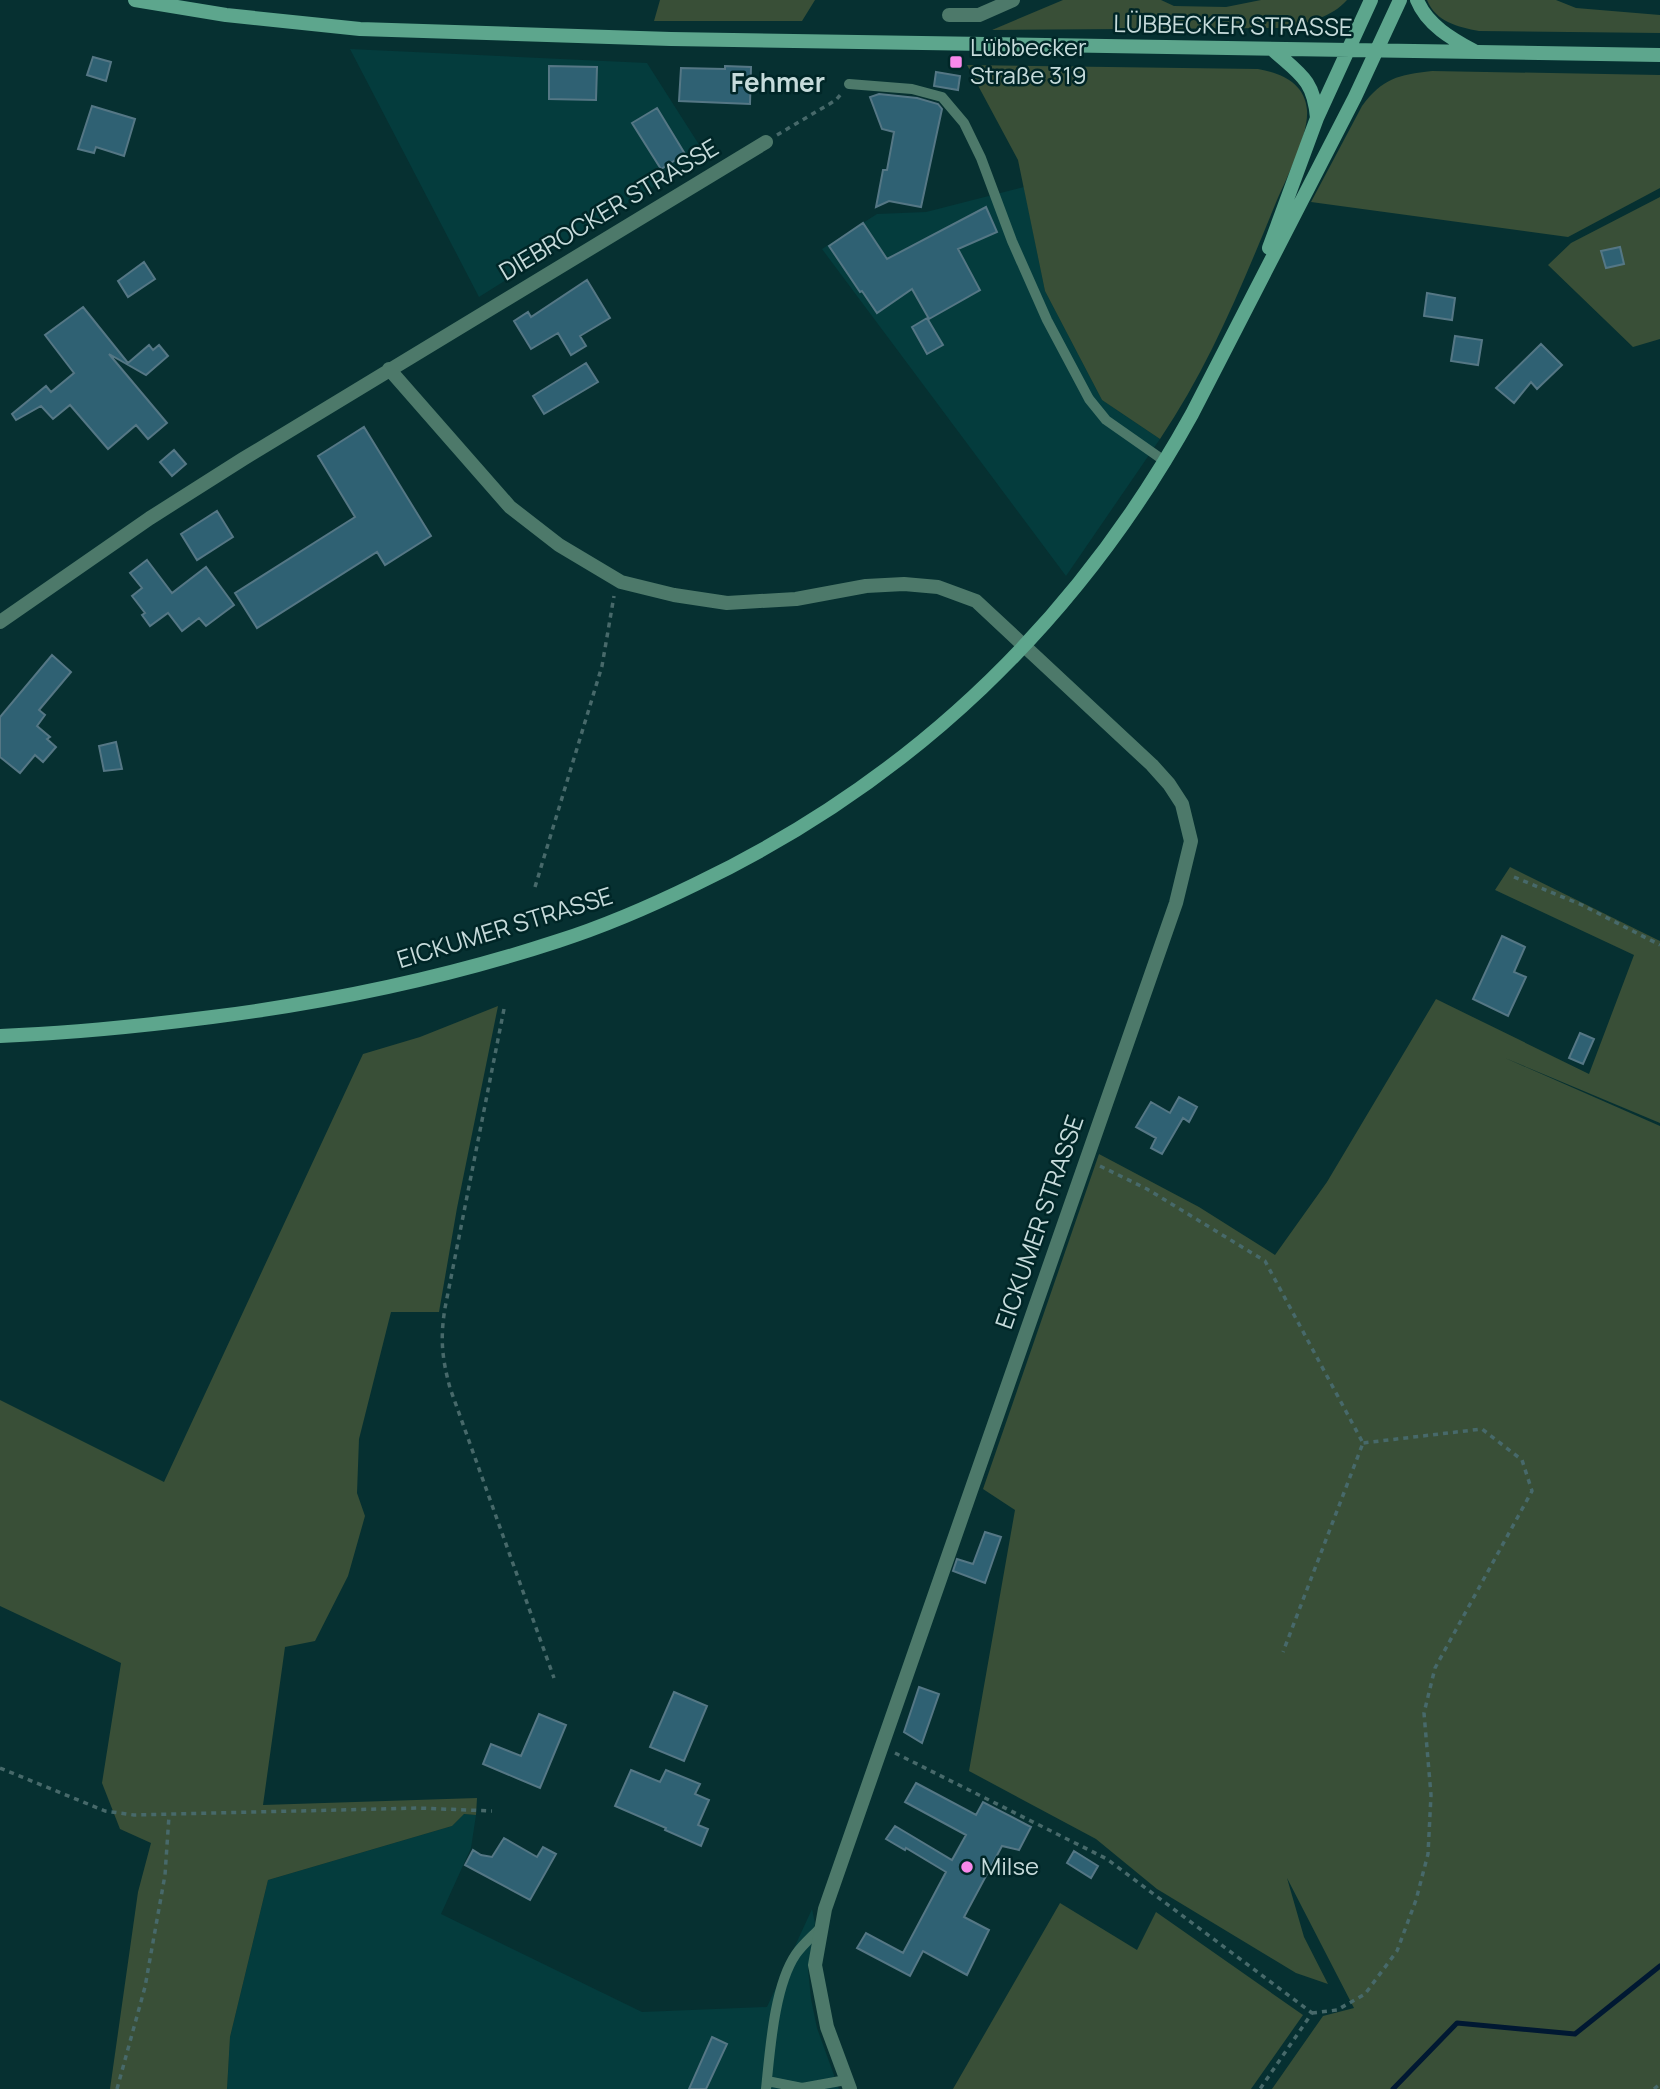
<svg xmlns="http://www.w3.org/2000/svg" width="1660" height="2089" font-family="Manrope,sans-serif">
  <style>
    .built { fill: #043c3d }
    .green { fill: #394f37 }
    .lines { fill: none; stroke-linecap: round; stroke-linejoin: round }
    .stream { stroke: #001832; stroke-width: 5 }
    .building { fill: #2f6173; stroke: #557785; stroke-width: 2 }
    .path { stroke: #47696a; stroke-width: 3.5; stroke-dasharray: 5 5; stroke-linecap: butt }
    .service { stroke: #4d796a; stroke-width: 10 }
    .minor { stroke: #4d796a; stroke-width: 14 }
    .secondary { stroke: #5da68d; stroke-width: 14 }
    .poi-dot { fill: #f888ea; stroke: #002627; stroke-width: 2.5 }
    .labels { text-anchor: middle; stroke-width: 5; stroke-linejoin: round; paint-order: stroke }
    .street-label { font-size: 24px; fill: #c6dbdb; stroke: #002627 }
    .poi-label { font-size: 24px; fill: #c6dbdb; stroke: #002627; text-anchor: start }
    .neighbourhood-label { font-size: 26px; font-weight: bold; fill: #c6dbdb; stroke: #002627 }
  </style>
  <rect width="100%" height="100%" fill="#063031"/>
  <path class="built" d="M 350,49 L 647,63 L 705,154 L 479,297 Z
    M 1024,187 L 1045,291 L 1102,400 L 1160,439 L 1066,576 L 822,249 L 877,214 L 926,212 Z
    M 464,1814 L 476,1815 L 471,1848 L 441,1914 L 642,2012 L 767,2007 L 812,1909 L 815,1923 L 808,1969 L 811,1999 L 817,2028 L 839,2089 L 227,2089 L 230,2037 L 268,1880 L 452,1826 Z"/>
  <path class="green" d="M 660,0 L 815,0 L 802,21 L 654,21 Z
    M 1063,0 L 1161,0 L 1174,6 L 1226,7 L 1261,0 L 1347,0 C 1332,17 1309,22 1288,28 L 992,30 Z
    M 1427,0 L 1556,0 L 1576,8 L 1660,15 L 1660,33 L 1479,31 C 1458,27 1436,22 1427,0 Z
    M 967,65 L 1258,69 C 1281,73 1305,83 1307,110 C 1309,134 1287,177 1277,200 C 1243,283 1210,365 1160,439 L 1102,400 L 1045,291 L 1018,160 Z
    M 1432,71 L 1660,75 L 1660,188 L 1568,237 L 1311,202 L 1362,106 C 1383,78 1398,75 1432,71 Z
    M 1660,197 L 1660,339 L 1633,347 L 1548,265 L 1571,243 Z
    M 1510,867 L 1660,941 L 1660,1123 L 1505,1058 L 1660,1126 L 1660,2089 L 1272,2089 L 1323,2016 L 1354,2008 L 1287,1878 L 1304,1937 L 1328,1984 L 1296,1973 L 1157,1889 L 1096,1839 L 969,1771 L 1015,1510 L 983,1489 L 1099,1154 L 1199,1207 L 1275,1255 L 1327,1182 L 1436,999 L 1589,1074 L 1634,955 L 1495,890 Z
    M 498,1006 L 457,1208 L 439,1312 L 391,1312 L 359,1439 L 357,1493 L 365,1516 L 348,1576 L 315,1641 L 285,1647 L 263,1805 L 477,1798 L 476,1815 L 464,1814 L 452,1826 L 268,1880 L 230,2037 L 227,2089 L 110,2089 L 138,1892 L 151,1843 L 120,1829 L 102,1783 L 121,1663 L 0,1606 L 0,1400 L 164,1482 L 363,1054 L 420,1037 Z
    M 1060,1903 L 1137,1950 L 1156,1912 L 1303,2015 L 1251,2089 L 953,2089 Z"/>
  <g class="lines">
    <path class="stream" d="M 1393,2089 L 1457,2023 L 1575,2034 L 1660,1966"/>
  </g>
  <path class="building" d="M 93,57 L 111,62 L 106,81 L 87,75 Z
    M 549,66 L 597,67 L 596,100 L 549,99 Z
    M 725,66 L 751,67 L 750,104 L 679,101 L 681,68 L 725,69 Z
    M 936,72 L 960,76 L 958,90 L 934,86 Z
    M 879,94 L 917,98 L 938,104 L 942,109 L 921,207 L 889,201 L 876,207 L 883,170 L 887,170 L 894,132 L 882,129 L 870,97 Z
    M 92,106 L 135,119 L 124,156 L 96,147 L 94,153 L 78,149 Z
    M 657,108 L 685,154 L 661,169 L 632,123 Z
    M 986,207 L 997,232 L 958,249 L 980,290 L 929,319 L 912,289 L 877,313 L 862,291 L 860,292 L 829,246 L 863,223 L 887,259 Z
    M 1620,247 L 1624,264 L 1606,268 L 1601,251 Z
    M 144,262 L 155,279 L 128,297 L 118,281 Z
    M 587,280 L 610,318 L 580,336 L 586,346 L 571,355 L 558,333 L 531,349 L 514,321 L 528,312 L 531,317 Z
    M 1427,293 L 1455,298 L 1452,320 L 1424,316 Z
    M 83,307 L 128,363 L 149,345 L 153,350 L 159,345 L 168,356 L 146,375 L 109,354 L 167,423 L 148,439 L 136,425 L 108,449 L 70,405 L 53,419 L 41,406 L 16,420 L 12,414 L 46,386 L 51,392 L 74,373 L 45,335 Z
    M 927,318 L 943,345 L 927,354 L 912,327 Z
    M 1455,336 L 1482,340 L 1478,365 L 1451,361 Z
    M 1541,344 L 1562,365 L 1537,389 L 1531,382 L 1514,403 L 1496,388 Z
    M 586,363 L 598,382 L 544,414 L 533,396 Z
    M 364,427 L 431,536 L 385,565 L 377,552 L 257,628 L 235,593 L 355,517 L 318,456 Z
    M 174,450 L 186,464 L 172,476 L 160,462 Z
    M 217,511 L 233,537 L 197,560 L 181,534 Z
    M 147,560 L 172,593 L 206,567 L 234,605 L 206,626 L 199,618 L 182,631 L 168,613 L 150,626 L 142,615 L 145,613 L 132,596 L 142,588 L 130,573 Z
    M 52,655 L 71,672 L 39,710 L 45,715 L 37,726 L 50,737 L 47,739 L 56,747 L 43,762 L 35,755 L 20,773 L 0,757 L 0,717 Z
    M 116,742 L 122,769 L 104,771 L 99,746 Z
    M 1502,936 L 1525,947 L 1514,972 L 1526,977 L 1508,1016 L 1473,999 Z
    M 1580,1033 L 1594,1039 L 1583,1064 L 1569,1058 Z
    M 1179,1097 L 1197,1107 L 1189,1122 L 1183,1118 L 1162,1154 L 1151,1148 L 1156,1138 L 1136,1127 L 1151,1102 L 1170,1113 Z
    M 985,1532 L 1001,1537 L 985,1583 L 953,1571 L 957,1559 L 973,1564 Z
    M 919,1687 L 939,1694 L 922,1743 L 904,1732 Z
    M 674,1692 L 707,1706 L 684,1761 L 650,1747 Z
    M 539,1714 L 566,1725 L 540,1788 L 483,1764 L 491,1744 L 521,1756 Z
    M 631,1770 L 660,1782 L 666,1770 L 700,1784 L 695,1794 L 709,1800 L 698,1825 L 708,1829 L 701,1846 L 665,1830 L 666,1828 L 615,1806 Z
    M 916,1783 L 976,1815 L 983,1802 L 1031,1827 L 1019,1850 L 1002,1846 L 964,1917 L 989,1930 L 967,1975 L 923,1951 L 910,1976 L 857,1948 L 866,1933 L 903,1953 L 946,1872 L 906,1848 L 905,1850 L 886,1839 L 895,1826 L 952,1860 L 966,1835 L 905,1802 Z
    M 504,1838 L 537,1857 L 543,1847 L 556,1854 L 530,1900 L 465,1865 L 473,1850 L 481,1855 L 492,1857 Z
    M 1074,1851 L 1098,1866 L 1091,1878 L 1067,1863 Z
    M 712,2037 L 727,2044 L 706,2089 L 689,2089 Z"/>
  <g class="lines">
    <path class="path" d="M 777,135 L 836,100 L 841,94
      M 1514,877 L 1582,905 L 1660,945
      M 535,887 L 602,666 L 614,596
      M 504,1009 L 445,1308 C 440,1339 442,1358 450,1388 L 554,1678
      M 1100,1166 L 1147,1189 L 1265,1261 L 1363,1443 L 1283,1652
      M 895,1753 L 1107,1859 L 1312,2013 L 1260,2089
      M 0,1768 L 105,1811 L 134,1815 L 418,1808 L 492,1811
      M 1312,2013 L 1337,2010 L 1365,1994 L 1397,1951 L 1416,1900 L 1428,1854 L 1431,1795 L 1424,1713 L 1435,1668 L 1532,1491 L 1522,1460 L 1482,1429 L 1363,1443
      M 117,2089 L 145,1987 L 165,1875 L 169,1816
      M 1654,2089 L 1660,2084"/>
    <path class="service" d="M 849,84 L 912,89 L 942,97 L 964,123 L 981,158 L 1012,241 L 1047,320 L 1089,399 L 1106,420 L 1166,462
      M 767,2081 L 802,2088 L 846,2080
      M 766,2089 C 770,2051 774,1986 796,1954 C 803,1944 814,1935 822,1926"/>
    <path class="minor" d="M 949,15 L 979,15 L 1013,0
      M 389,369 L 510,507 L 559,545 L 621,582 L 674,595 L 727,603 L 796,599 L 866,586 L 904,584 L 938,587 L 976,601 L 1152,765 L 1169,784 L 1182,804 L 1191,841 L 1176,903 L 825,1909 L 815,1965 L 827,2027 L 850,2089
      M 0,622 L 150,518 L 243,459 L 766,142"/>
    <path class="secondary" d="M 135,0 L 226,15 L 360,29 L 671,39 L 1660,55
      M 1417,0 C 1427,25 1452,39 1474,51
      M 1273,50 C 1300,74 1314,80 1317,118
      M 1269,248 L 1317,118 L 1371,0
      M 0,1036 C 71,1033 142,1026 212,1017 C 330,1002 445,978 558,941 C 605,926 651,906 696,884 C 911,781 1077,622 1192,414 L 1355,97 L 1400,0"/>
  </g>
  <g class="poi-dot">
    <rect x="949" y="55" width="14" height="14" rx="3.5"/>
    <circle cx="967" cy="1867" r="7"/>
  </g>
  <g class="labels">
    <g class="street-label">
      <text transform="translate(1233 26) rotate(1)" y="8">LÜBBECKER STRASSE</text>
      <text transform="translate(609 210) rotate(-31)" y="8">DIEBROCKER STRASSE</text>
      <text transform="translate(505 928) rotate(-17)" y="8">EICKUMER STRASSE</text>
      <text transform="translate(1040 1222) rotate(-71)" y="8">EICKUMER STRASSE</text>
    </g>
    <g class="poi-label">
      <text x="970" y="56">Lübbecker<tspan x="970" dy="28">Straße 319</tspan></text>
      <text x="981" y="1875">Milse</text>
    </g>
    <g class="neighbourhood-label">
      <text x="778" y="92">Fehmer</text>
    </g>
  </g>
</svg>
